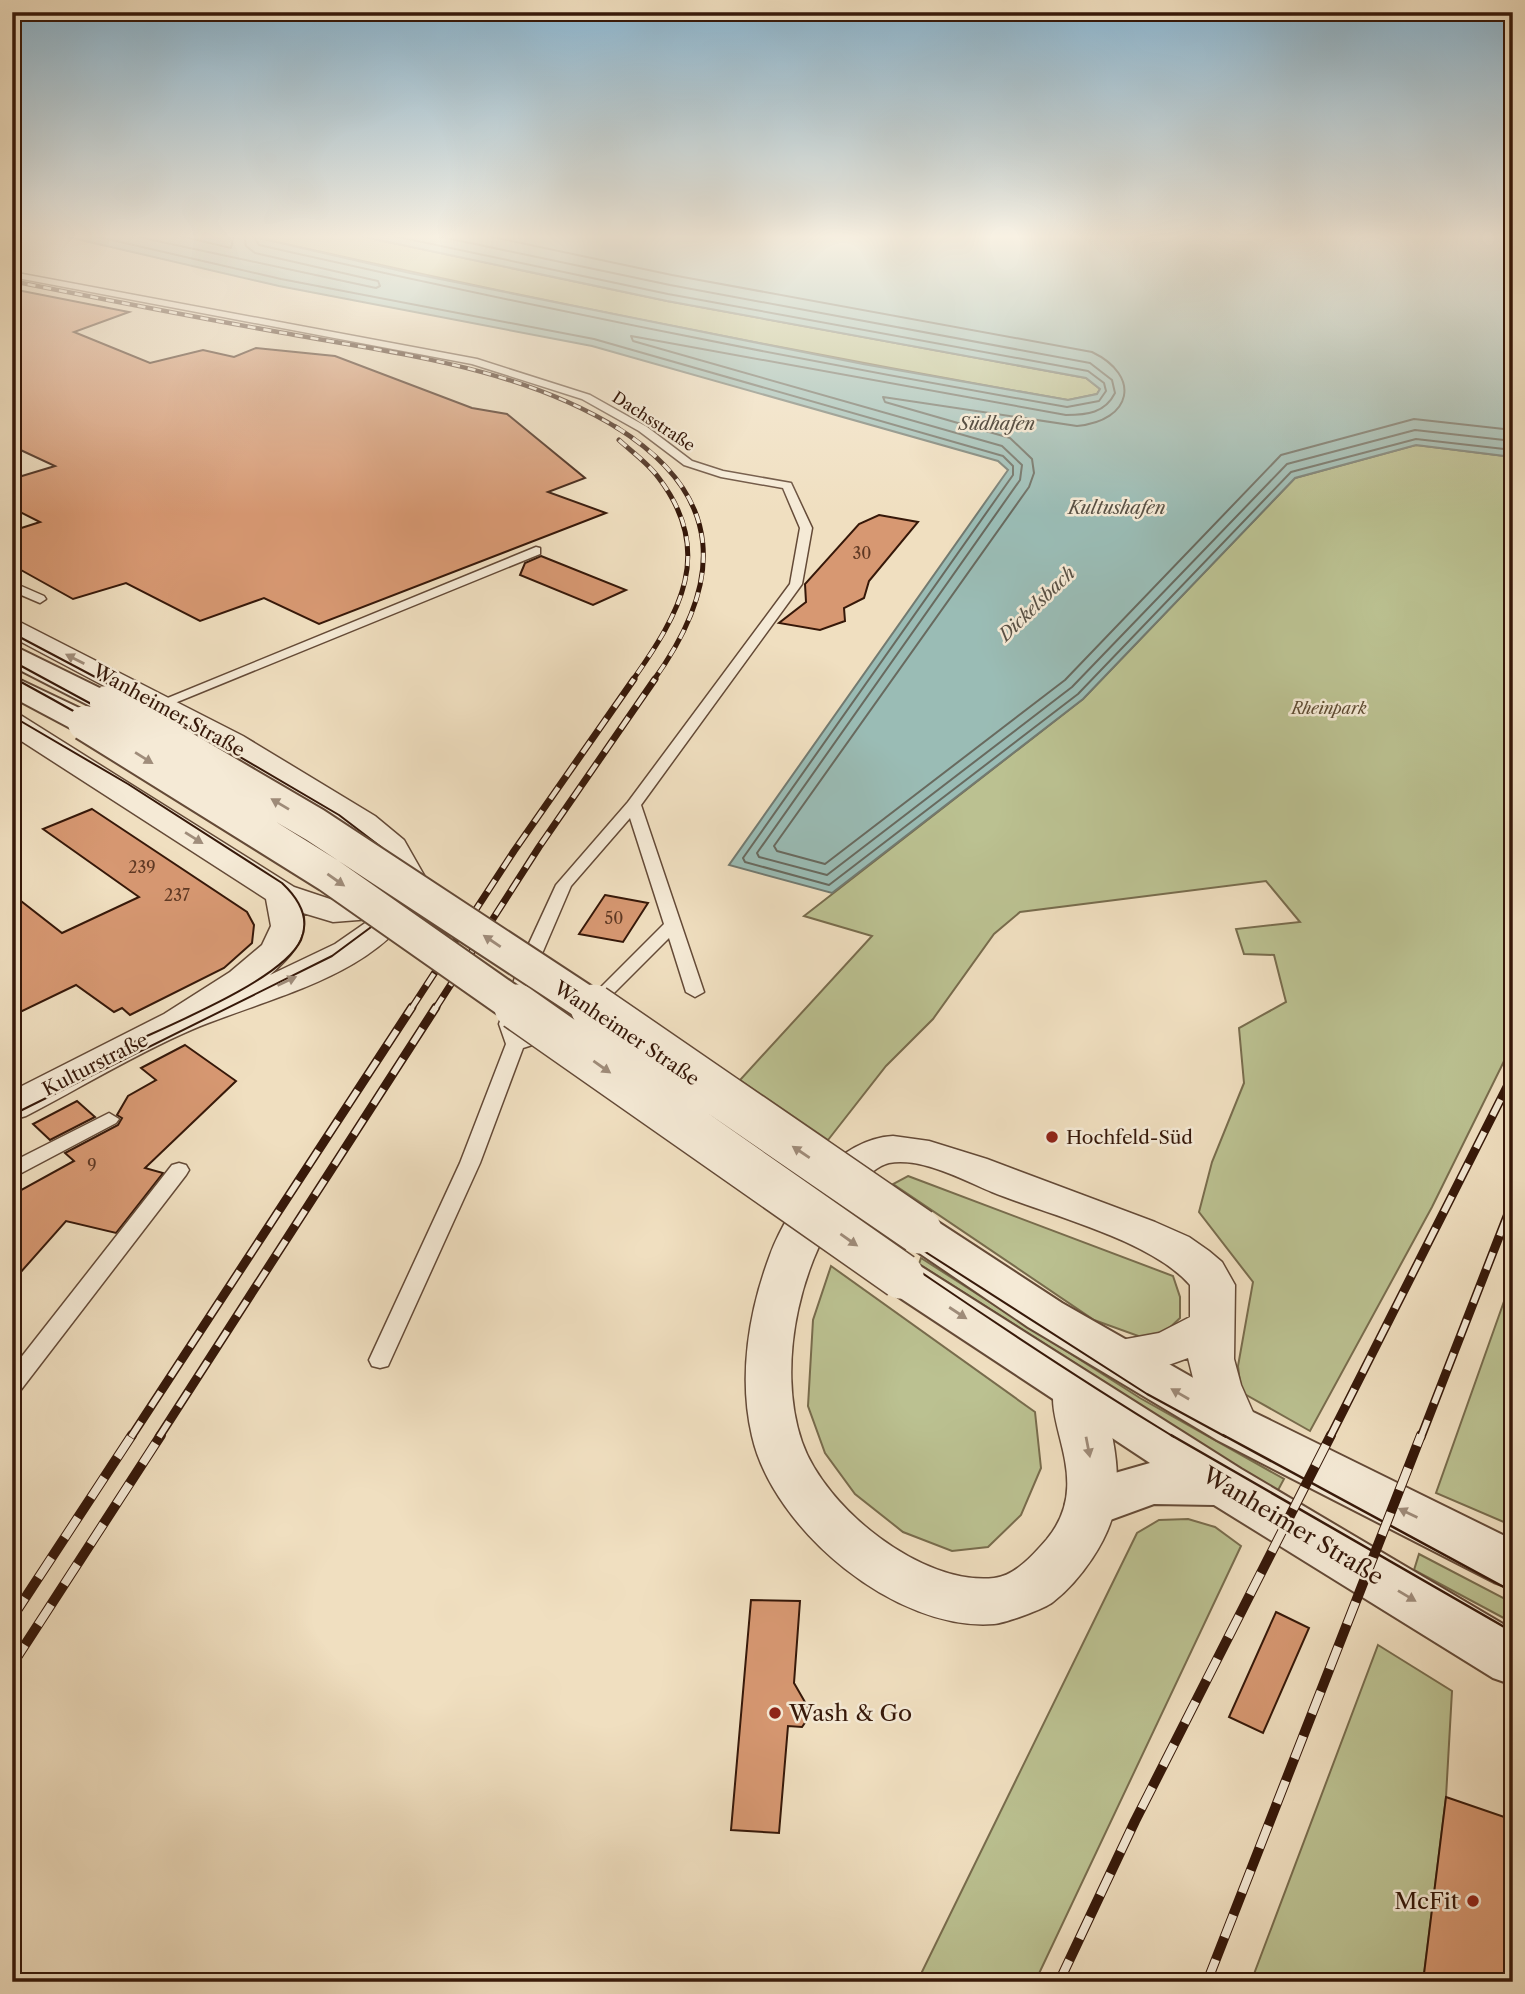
<svg xmlns="http://www.w3.org/2000/svg" width="1525" height="1994" font-family="'Libre Caslon Text',serif">
  <style>
    .green { fill: #bbc191; stroke: #786c4d; stroke-width: 2 }
    .water { fill: #9abcb5; stroke: #727a70; stroke-width: 2 }
    .lines { fill: none; stroke-linecap: round; stroke-linejoin: round }
    .shore { stroke: #686a5f; stroke-width: 2 }
    .building { fill: #d79872; stroke: #361809; stroke-width: 2 }
    .service-casing { stroke: #644a37; stroke-width: 3 }
    .minor-casing { stroke: #644a37; stroke-width: 3 }
    .tertiary-casing { stroke: #644a37; stroke-width: 4 }
    .service { fill: #f5ead6; fill-rule: evenodd }
    .minor { fill: #f5ead6; fill-rule: evenodd }
    .tertiary { fill: #f5ead6; fill-rule: evenodd }
    .tram-far1 { stroke: #361809; stroke-width: 2 }
    .tram { stroke: #361809; stroke-width: 2.5 }
    .rail-far4-casing { stroke: #361809; stroke-width: 4.5 }
    .rail-far3-casing { stroke: #361809; stroke-width: 5 }
    .rail-far2-casing { stroke: #361809; stroke-width: 7 }
    .rail-far1-casing { stroke: #361809; stroke-width: 9 }
    .rail-casing { stroke: #361809; stroke-width: 10 }
    .rail-far4 { stroke: #f5ead6; stroke-width: 2.5; stroke-dasharray: 8; stroke-linecap: butt }
    .rail-far3 { stroke: #f5ead6; stroke-width: 3.5; stroke-dasharray: 10; stroke-linecap: butt }
    .rail-far2 { stroke: #f5ead6; stroke-width: 4.5; stroke-dasharray: 14; stroke-linecap: butt }
    .rail-far1 { stroke: #f5ead6; stroke-width: 6; stroke-dasharray: 18; stroke-linecap: butt }
    .rail { stroke: #f5ead6; stroke-width: 8; stroke-dasharray: 24; stroke-linecap: butt }
    .tertiary-bridge-far1-casing { stroke: #644a37; stroke-width: 38; stroke-linecap: butt }
    .tertiary-bridge-casing { stroke: #644a37; stroke-width: 48; stroke-linecap: butt }
    .tertiary-bridge-far1 { stroke: #f5ead6; stroke-width: 34 }
    .tertiary-bridge { stroke: #f5ead6; stroke-width: 45 }
    .oneway { fill: #9f8c7a }
    .poi-dot { fill: #8f2418; stroke: #f5ead6; stroke-width: 2.5 }
    .labels { text-anchor: middle; stroke-width: 5; stroke-linejoin: round; paint-order: stroke }
    .far-street-label { font-size: 16px; fill: #361809; stroke: #f5ead6 }
    .number-label { font-size: 16px; fill: #5e3823 }
    .far-park-label { font-size: 16px; font-style: italic; fill: #5e4b32; stroke: #f5ead6 }
    .far-water-label { font-size: 18px; font-style: italic; fill: #595145; stroke: #f5ead6 }
    .street-label { font-size: 19px; fill: #361809; stroke: #f5ead6 }
    .poi-label { font-size: 19px; fill: #361809; stroke: #f5ead6; text-anchor: start }
    .near-street-label { font-size: 23px; fill: #361809; stroke: #f5ead6 }
    .near-poi-label { font-size: 23px; fill: #361809; stroke: #f5ead6; text-anchor: start }
  </style>
  <rect width="100%" height="100%" fill="#f0dfc0"/>
  <filter id="stains"><feTurbulence type="fractalNoise" baseFrequency=".00286" numOctaves="4"/><feColorMatrix values="0 0 0 0 .2 0 0 0 0 .09 0 0 0 0 .02 0 0 0 .5 -.17"/></filter>
  <radialGradient id="worn" r=".72"><stop offset=".6" stop-color="#630" stop-opacity="0"/><stop offset="1" stop-color="#630" stop-opacity=".3"/></radialGradient>
  <path class="green" d="M 246,235 L 355,235 L 667,301 L 1086,378 L 1100,389 L 1097,394 L 1068,400 C 793,352 519,297 246,235 Z
    M 1416,445 L 1513,457 L 1513,1043 L 1432,1207 L 1310,1431 L 1241,1392 L 1238,1366 L 1253,1282 L 1199,1212 L 1212,1162 L 1244,1083 L 1239,1028 L 1286,1002 L 1274,955 L 1244,954 L 1236,929 L 1300,922 L 1266,881 L 1020,912 L 994,934 L 933,1019 L 886,1066 L 828,1140 L 740,1080 L 872,936 L 804,916 L 1083,699 L 1295,478 Z
    M 908,1176 L 1173,1276 L 1180,1297 L 1180,1318 L 1164,1333 L 1141,1337 L 1094,1320 L 893,1184 Z
    M 921,1258 L 1140,1398 L 1284,1479 L 1277,1492 L 919,1264 Z
    M 831,1266 L 1035,1412 L 1041,1468 L 1021,1515 L 988,1547 L 952,1551 L 903,1532 L 855,1494 L 825,1453 L 808,1406 L 813,1320 Z
    M 1513,1276 L 1513,1526 L 1436,1493 Z
    M 1188,1519 L 1215,1527 L 1241,1546 L 1035,1982 L 917,1982 L 1137,1533 L 1159,1520 Z
    M 1419,1554 L 1513,1603 L 1513,1623 L 1414,1570 Z
    M 1378,1645 L 1452,1691 L 1446,1797 L 1423,1982 L 1251,1982 Z"/>
  <path class="water" d="M 59,235 L 246,235 L 410,273 L 863,364 L 1068,400 L 1097,394 L 1100,389 L 1086,378 L 667,301 L 355,235 L 1513,235 L 1513,457 L 1416,445 L 1295,478 L 1083,699 L 832,893 L 729,865 L 1008,470 L 998,461 L 592,346 L 279,286 Z"/>
  <g class="lines">
    <path class="shore" d="M 90,235 L 281,279 L 594,339 L 1003,456 L 1013,466 L 1013,475 L 743,858 L 745,862 L 829,885 L 1078,694 L 1291,472 L 1416,439 L 1513,450
      M 129,235 L 376,288 L 380,286 L 378,281 L 255,253 L 246,246 L 244,235
      M 176,235 L 231,248 L 234,235
      M 253,235 L 259,245 C 527,306 796,360 1067,407 L 1099,401 L 1106,391 L 1104,383 L 1088,371 L 668,294 L 389,235
      M 432,235 L 670,285 L 1090,363 L 1112,380 L 1115,393 C 1105,413 1087,415 1066,415 L 631,336 L 633,341 L 1002,446 L 1022,465 L 1020,480 L 757,853 L 759,857 L 827,875 L 1072,687 L 1287,464 L 1415,430 L 1513,441
      M 483,235 L 672,275 L 1092,352 C 1142,376 1132,421 1077,426 L 883,397 L 885,402 L 1010,438 L 1032,459 L 1034,473 L 1029,487 L 774,846 L 777,851 L 825,864 L 1065,680 L 1281,455 L 1414,419 L 1513,430"/>
  </g>
  <path class="building" d="M 12,289 L 129,312 L 74,332 L 150,363 L 203,350 L 234,357 L 256,348 L 335,356 L 472,408 L 507,414 L 585,478 L 548,492 L 606,513 L 319,624 L 264,598 L 200,621 L 126,583 L 73,599 L 12,565 L 12,531 L 40,522 L 12,508 L 12,479 L 55,466 L 12,446 Z
    M 879,515 L 918,522 L 869,581 L 864,598 L 844,608 L 845,621 L 820,630 L 779,623 L 806,602 L 805,584 L 859,524 Z
    M 541,556 L 626,590 L 593,605 L 520,575 L 525,563 Z
    M 92,809 L 247,912 L 254,925 L 252,943 L 224,968 L 130,1015 L 122,1008 L 114,1012 L 76,985 L 12,1016 L 12,894 L 62,933 L 139,897 L 43,829 Z
    M 605,895 L 648,903 L 623,942 L 579,934 Z
    M 185,1045 L 236,1081 L 145,1168 L 163,1173 L 116,1233 L 66,1221 L 12,1282 L 12,1195 L 74,1161 L 65,1153 L 118,1125 L 122,1118 L 117,1115 L 128,1096 L 156,1080 L 141,1068 Z
    M 77,1101 L 95,1117 L 50,1140 L 33,1124 Z
    M 751,1600 L 800,1601 L 794,1683 L 809,1709 L 809,1717 L 802,1727 L 788,1726 L 779,1833 L 731,1830 Z
    M 1276,1612 L 1309,1628 L 1263,1733 L 1229,1717 Z
    M 1446,1797 L 1513,1820 L 1513,1982 L 1423,1982 Z"/>
  <g class="lines">
    <g class="service-casing">
      <path id="service" d="M 12,272 L 477,359 L 590,395 L 647,427 L 692,461 L 723,471 L 791,483 L 812,528 L 802,584 L 641,805 L 704,992 L 695,997 L 686,992 L 669,938 L 598,1009 L 586,1009 L 583,1005 L 664,924 L 630,818 L 571,886 L 538,963 L 517,1024 L 521,1036 L 548,1028 L 557,1034 L 554,1038 L 523,1048 L 480,1163 L 388,1366 L 380,1368 L 372,1366 L 369,1360 L 460,1163 L 506,1044 L 499,1024 L 520,963 L 556,885 L 628,802 L 790,584 L 800,528 L 783,488 L 721,477 L 684,465 L 639,431 L 582,399 L 472,364 L 12,277 Z
        M 536,547 L 540,548 L 540,554 L 165,707 L 160,708 L 153,704 Z
        M 12,582 L 44,596 L 46,599 L 40,603 L 12,591 Z
        M 109,1113 L 119,1119 L 116,1123 L 12,1178 L 12,1162 Z
        M 179,1163 L 186,1165 L 189,1170 L 186,1175 L 20,1391 L 12,1394 L 12,1369 L 172,1165 Z"/>
    </g>
    <g class="minor-casing">
      <path id="minor" d="M 12,618 L 243,736 L 375,816 L 404,840 L 429,884 C 387,976 276,994 191,1030 C 135,1054 80,1088 26,1116 L 12,1120 L 12,1091 L 164,1014 L 230,972 L 262,945 L 271,926 L 266,899 L 12,735 L 12,713 L 22,716 L 294,887 L 336,901 L 358,900 L 395,884 L 378,852 L 353,830 L 221,748 L 12,637 ZM 303,913 L 333,922 L 371,919 L 335,944 L 270,975 C 288,959 308,940 303,913 Z
        M 893,1136 L 929,1141 L 987,1159 L 1155,1222 L 1189,1237 L 1209,1251 L 1222,1262 L 1235,1285 L 1234,1359 L 1241,1385 L 1259,1426 L 1252,1439 L 1235,1445 L 1218,1439 L 1197,1394 L 1188,1358 C 1159,1369 1128,1378 1099,1368 L 1092,1356 L 1099,1344 L 1159,1333 L 1190,1317 L 1190,1285 C 1151,1240 1048,1215 992,1192 C 963,1180 922,1157 889,1163 C 876,1166 862,1181 854,1191 C 801,1252 775,1364 802,1442 C 825,1508 922,1586 994,1578 C 1015,1576 1034,1554 1047,1539 C 1097,1478 1036,1418 1058,1377 L 1075,1372 L 1092,1377 C 1110,1411 1122,1467 1115,1505 C 1110,1539 1080,1581 1053,1602 C 1044,1609 1006,1623 994,1624 C 897,1632 773,1530 752,1436 C 738,1376 749,1311 770,1255 C 789,1205 836,1139 893,1136 Z"/>
    </g>
    <g class="tertiary-casing">
      <path id="tertiary" d="M 12,645 L 118,697 L 122,703 L 118,709 L 107,712 L 96,709 L 12,666 Z
        M 12,676 L 96,716 L 100,723 L 96,730 L 85,732 L 74,730 L 12,697 Z
        M 919,1215 L 935,1220 L 1062,1303 L 1253,1412 L 1513,1540 L 1513,1589 L 1494,1582 L 1217,1440 L 1028,1327 L 903,1242 L 897,1231 L 903,1220 Z
        M 901,1259 L 917,1264 L 1241,1469 L 1513,1630 L 1513,1685 L 1493,1678 L 1214,1505 L 1154,1504 L 1091,1527 L 1072,1520 L 1065,1505 L 1072,1490 L 1108,1475 L 1150,1463 L 885,1288 L 878,1276 L 885,1264 Z"/>
    </g>
    <use href="#service" class="service"/>
    <use href="#minor" class="minor"/>
    <use href="#tertiary" class="tertiary"/>
    <path class="tram-far1" d="M 12,633 L 182,723 L 339,815 L 381,847 L 394,863 L 400,881 L 399,894 L 386,916 L 332,956 L 12,1115
      M 12,661 L 165,744 L 354,861 L 913,1244 L 1147,1394 L 1226,1437
      M 12,677 C 129,741 243,807 354,880 C 631,1061 891,1264 1174,1437
      M 12,716 L 128,784 L 282,883 C 298,898 311,917 301,940 C 281,982 161,1028 117,1050"/>
    <path class="tram" d="M 1171,1435 L 1513,1632
      M 1223,1435 L 1513,1592"/>
    <g class="rail-far4-casing">
      <path id="rail-far4" d="M 12,281 C 102,299 193,317 284,333 C 398,354 519,367 619,429"/>
    </g>
    <g class="rail-far3-casing">
      <path id="rail-far3" d="M 616,427 C 727,496 724,583 653,681
        M 619,440 C 632,452 648,463 658,477 C 716,552 680,613 632,681"/>
    </g>
    <g class="rail-far2-casing">
      <path id="rail-far2" d="M 411,1009 L 514,851 L 634,679
        M 435,1009 L 539,847 L 655,679"/>
    </g>
    <g class="rail-far1-casing">
      <path id="rail-far1" d="M 131,1437 L 412,1007
        M 159,1437 L 436,1007
        M 1330,1437 L 1513,1075
        M 1421,1437 L 1513,1201"/>
    </g>
    <g class="rail-casing">
      <path id="rail" d="M 12,1618 L 132,1435
        M 12,1665 L 161,1435
        M 1059,1982 L 1135,1821 L 1331,1435
        M 1207,1982 L 1421,1435"/>
    </g>
    <use href="#rail-far4" class="rail-far4"/>
    <use href="#rail-far3" class="rail-far3"/>
    <use href="#rail-far2" class="rail-far2"/>
    <use href="#rail-far1" class="rail-far1"/>
    <use href="#rail" class="rail"/>
    <g class="tertiary-bridge-far1-casing">
      <path id="tertiary-bridge-far1" d="M 107,703 L 315,825 L 595,1009
        M 85,723 L 329,875 L 520,1009"/>
    </g>
    <g class="tertiary-bridge-casing">
      <path id="tertiary-bridge" d="M 517,1007 L 901,1276
        M 593,1007 L 919,1231"/>
    </g>
    <use href="#tertiary-bridge-far1" class="tertiary-bridge-far1"/>
    <use href="#tertiary-bridge" class="tertiary-bridge"/>
  </g>
  <defs><path id="oneway-solid" d="M-6-.8H1V-3.2L6.5 0L1 3.2V.8H-6Z" transform="scale(1.75)"/></defs>
  <g class="oneway">
    <use href="#oneway-solid" transform="translate(75 659) rotate(-153)"/>
    <use href="#oneway-solid" transform="translate(144 758) rotate(32)"/>
    <use href="#oneway-solid" transform="translate(280 804) rotate(-149)"/>
    <use href="#oneway-solid" transform="translate(194 838) rotate(32)"/>
    <use href="#oneway-solid" transform="translate(336 880) rotate(35)"/>
    <use href="#oneway-solid" transform="translate(492 941) rotate(-146)"/>
    <use href="#oneway-solid" transform="translate(287 981) rotate(-25)"/>
    <use href="#oneway-solid" transform="translate(602 1067) rotate(35)"/>
    <use href="#oneway-solid" transform="translate(801 1152) rotate(-146)"/>
    <use href="#oneway-solid" transform="translate(849 1240) rotate(35)"/>
    <use href="#oneway-solid" transform="translate(958 1313) rotate(33)"/>
    <use href="#oneway-solid" transform="translate(1180 1394) rotate(-150)"/>
    <use href="#oneway-solid" transform="translate(1088 1447) rotate(79)"/>
    <use href="#oneway-solid" transform="translate(1408 1513) rotate(-154)"/>
    <use href="#oneway-solid" transform="translate(1407 1596) rotate(31)"/>
  </g>
  <linearGradient id="sky" x2="0" y2="1"><stop stop-color="#89b7d4"/><stop offset="0.46" stop-color="#f8f1e3"/><stop offset="1" stop-color="#f8f1e3" stop-opacity="0"/></linearGradient>
  <rect width="1525" height="514" fill="url(#sky)"/>
  <g class="poi-dot">
    <circle cx="1052" cy="1137" r="7"/>
    <circle cx="775" cy="1713" r="7"/>
    <circle cx="1473" cy="1901" r="7"/>
  </g>
  <g class="labels">
    <g class="far-street-label">
      <text transform="translate(654 421) rotate(33)" y="6">Dachsstraße</text>
    </g>
    <g class="number-label">
      <text x="862" y="559">30</text>
      <text x="142" y="873">239</text>
      <text x="177" y="901">237</text>
      <text x="614" y="924">50</text>
      <text x="92" y="1171">9</text>
    </g>
    <g class="far-park-label">
      <text x="1329" y="714">Rheinpark</text>
    </g>
    <g class="far-water-label">
      <text x="997" y="430">Südhafen</text>
      <text x="1117" y="514">Kultushafen</text>
      <text transform="translate(1037 604) rotate(-44)" y="6">Dickelsbach</text>
    </g>
    <g class="street-label">
      <text transform="translate(169 710) rotate(29)" y="7">Wanheimer Straße</text>
      <text transform="translate(627 1033) rotate(34)" y="7">Wanheimer Straße</text>
      <text transform="translate(95 1064) rotate(-27)" y="7">Kulturstraße</text>
    </g>
    <g class="poi-label">
      <text x="1066" y="1144">Hochfeld-Süd</text>
    </g>
    <g class="near-street-label">
      <text transform="translate(1293 1526) rotate(31)" y="8">Wanheimer Straße</text>
    </g>
    <g class="near-poi-label">
      <text x="789" y="1721">Wash &amp; Go</text>
      <text x="1459" y="1909" text-anchor="end">McFit</text>
    </g>
  </g>
  <rect width="1525" height="1994" fill="none" stroke="#f0dfc0" stroke-width="42"/>
  <rect x="14" y="14" width="1497" height="1966" fill="none" stroke="#361809" stroke-width="3.5"/>
  <rect x="21" y="21" width="1483" height="1952" fill="none" stroke="#361809" stroke-width="2"/>
  <rect width="100%" height="100%" filter="url(#stains)"/>
  <rect width="100%" height="100%" fill="url(#worn)"/>
</svg>
